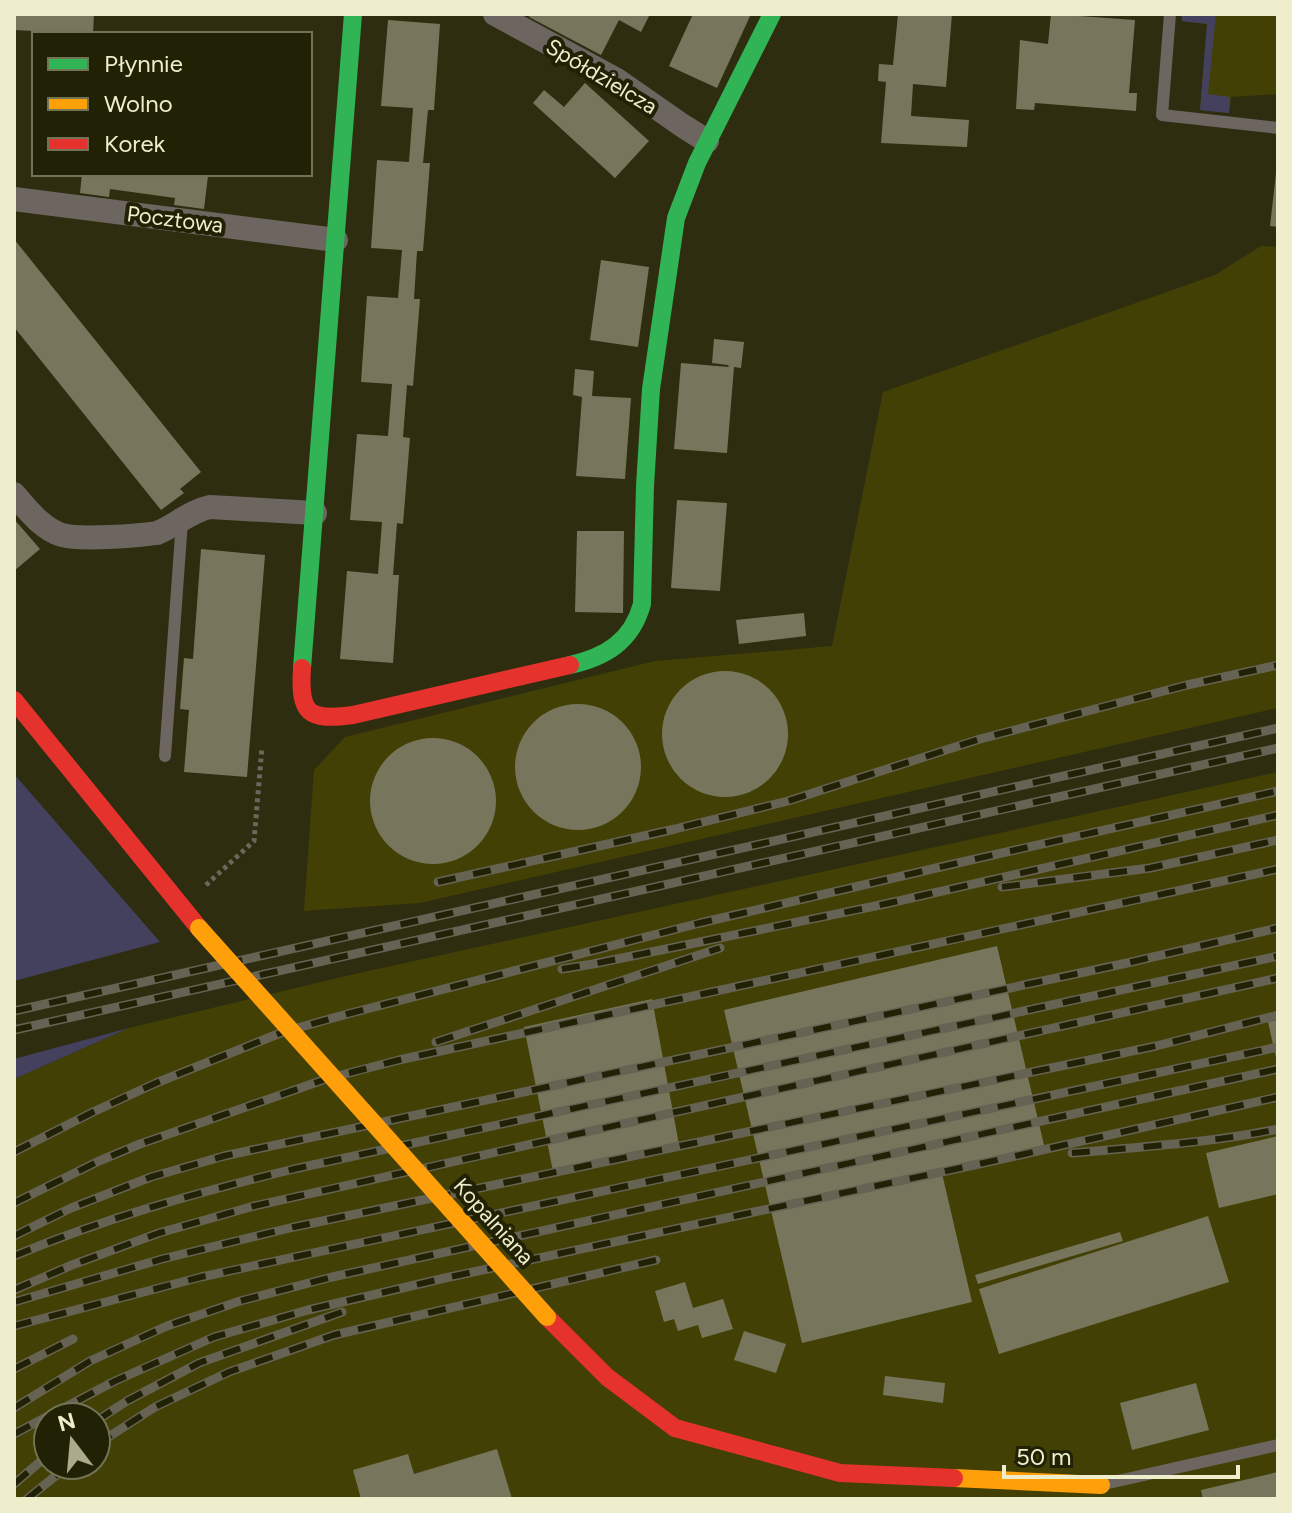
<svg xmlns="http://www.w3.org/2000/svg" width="1292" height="1513" font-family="Figtree,sans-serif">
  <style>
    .built { fill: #424005; fill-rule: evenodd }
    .green { fill: #44415f }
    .building { fill: #77765c }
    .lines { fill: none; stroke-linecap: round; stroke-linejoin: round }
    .path { stroke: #6b675c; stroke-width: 5; stroke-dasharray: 4 4; stroke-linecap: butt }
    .lane { stroke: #6c6560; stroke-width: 12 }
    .street { stroke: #6c6560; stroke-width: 24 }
    .fast { stroke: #30b455; stroke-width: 18 }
    .slow { stroke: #ff9f0a; stroke-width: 18 }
    .jam { stroke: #e5322d; stroke-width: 18 }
    .rail-casing { stroke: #676354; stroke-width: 9 }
    .rail { stroke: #212105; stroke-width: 6; stroke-dasharray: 18; stroke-linecap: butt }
    .slow-bridge { stroke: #ff9f0a; stroke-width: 18 }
    .labels { text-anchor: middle; stroke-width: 8; stroke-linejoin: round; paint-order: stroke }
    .street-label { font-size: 22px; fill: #eec; stroke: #212105 }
  </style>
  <rect width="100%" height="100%" fill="#2e2d10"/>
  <path class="built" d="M 1182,14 L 1278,14 L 1278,94 L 1231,97 L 1229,113 L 1200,110 L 1207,24 L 1182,21 Z
    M 1261,246 L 1278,247 L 1278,708 L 420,903 L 304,911 L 314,770 L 345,737 L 655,661 L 832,646 L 883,392 L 1215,275 Z
    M 1278,772 L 1278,1499 L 14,1499 L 14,1079 L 129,1028 L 350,975 ZM 48,1417 L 96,1417 L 96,1465 L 48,1465 Z"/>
  <path class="green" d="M 1182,14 L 1216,14 L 1208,94 L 1230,97 L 1229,113 L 1200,110 L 1207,24 L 1182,21 Z
    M 14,774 L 160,942 L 14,981 Z
    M 129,1028 L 14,1079 L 14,1059 Z"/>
  <path class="building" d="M 14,14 L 94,14 L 93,34 L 14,30 Z
    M 531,14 L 646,14 L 649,16 L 641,32 L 619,20 L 601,55 L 529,17 Z
    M 693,14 L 751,14 L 717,88 L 669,66 Z
    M 898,14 L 952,14 L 946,87 L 913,84 L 911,116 L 969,120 L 967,147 L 881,143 L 886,82 L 878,81 L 879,64 L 893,65 Z
    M 1051,14 L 1135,20 L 1129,93 L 1137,93 L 1136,111 L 1035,103 L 1034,110 L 1016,109 L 1020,40 L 1048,44 Z
    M 388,20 L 440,24 L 434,110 L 428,110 L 423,163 L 430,163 L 423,251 L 417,251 L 414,299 L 420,299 L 413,386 L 407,385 L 403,437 L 410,438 L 403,524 L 397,523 L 393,575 L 399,575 L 393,663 L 340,659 L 347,571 L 378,574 L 382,522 L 350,520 L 357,434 L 388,436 L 392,384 L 361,382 L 367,296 L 398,298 L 402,250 L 371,248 L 377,160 L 409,162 L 413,108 L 381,106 Z
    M 585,83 L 649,141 L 615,178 L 533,103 L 544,90 L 564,107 Z
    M 1276,173 L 1278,173 L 1278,227 L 1270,226 Z
    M 82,174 L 200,174 L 200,175 L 208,176 L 204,209 L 174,205 L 175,198 L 110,189 L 109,197 L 80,193 Z
    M 14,239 L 201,472 L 180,489 L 184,493 L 161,510 L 14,327 Z
    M 601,260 L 649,267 L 638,347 L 590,340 Z
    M 714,339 L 744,342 L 741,368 L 734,367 L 727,453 L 674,449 L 681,363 L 729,367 L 728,365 L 712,363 Z
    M 575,369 L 594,371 L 592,396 L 631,398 L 625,479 L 576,476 L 582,397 L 573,395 Z
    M 677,500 L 727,503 L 720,591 L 671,588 Z
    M 14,519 L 40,549 L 14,571 Z
    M 577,531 L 624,531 L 623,613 L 575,612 Z
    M 201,549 L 265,555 L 247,777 L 184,772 L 189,710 L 180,709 L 184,658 L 193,659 Z
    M 804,613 L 806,636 L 739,644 L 736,620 Z
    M662 734a63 63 0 1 1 126 0a63 63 0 1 1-126 0Z
    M515 767a63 63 0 1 1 126 0a63 63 0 1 1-126 0Z
    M370 801a63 63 0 1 1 126 0a63 63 0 1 1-126 0Z
    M 997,946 L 1044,1145 L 941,1169 L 972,1302 L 802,1343 L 724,1010 Z
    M 652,999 L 680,1150 L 554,1176 L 524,1027 Z
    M 1278,1020 L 1278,1062 L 1277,1062 L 1268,1022 Z
    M 1278,1136 L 1278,1194 L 1219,1208 L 1206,1153 Z
    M 1208,1216 L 1229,1282 L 999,1354 L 979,1289 Z
    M 1120,1232 L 1123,1241 L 978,1284 L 975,1275 Z
    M 685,1282 L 693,1308 L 723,1299 L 733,1329 L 702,1338 L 698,1325 L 678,1331 L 674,1319 L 664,1322 L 655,1291 Z
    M 744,1331 L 786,1344 L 776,1373 L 734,1360 Z
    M 885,1376 L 945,1383 L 943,1403 L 883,1395 Z
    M 1196,1383 L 1209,1430 L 1132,1450 L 1120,1403 Z
    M 497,1449 L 512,1499 L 361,1499 L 353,1470 L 408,1454 L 414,1474 Z
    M 1278,1472 L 1278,1499 L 1203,1499 L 1201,1490 Z"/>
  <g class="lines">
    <path class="path" d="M 206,885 L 254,841 L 262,747"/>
    <path class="lane" d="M 1170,14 L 1162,115 L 1278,128
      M 165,756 L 182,521
      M 1104,1484 L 1278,1445"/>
    <path class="street" d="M 495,14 L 617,80 L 683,126 L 707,141
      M 14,199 L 336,240
      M 14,494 C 27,509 42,529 62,535 C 80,540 137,536 157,533 C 175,526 190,511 210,507 L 315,513"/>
    <path class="fast" d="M 570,665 C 606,657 632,641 642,604 L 645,486 L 651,389 L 676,218 L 697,163 L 772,14
      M 302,668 L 353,14"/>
    <path class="slow" d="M 954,1478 L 1101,1485"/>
    <path class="jam" d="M 302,668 C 299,714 308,721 353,715 L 570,665
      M 14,700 L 199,928
      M 547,1317 L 607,1377 L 675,1428 L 840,1473 L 954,1478"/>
    <g class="rail-casing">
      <path id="rail" d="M 438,882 L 675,829 L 788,801 L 980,739 L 1187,685 L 1278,665
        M 1002,887 L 1150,868 L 1278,840
        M 562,969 L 593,964 L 885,904 L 1278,815
        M 14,1011 L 1278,728
        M 14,1030 L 1278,748
        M 436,1042 L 720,948
        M 14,1152 L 93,1112 L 156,1083 L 283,1032 L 351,1013 L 700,923 L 962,862 L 1278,791
        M 1072,1153 C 1140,1147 1210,1143 1278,1129
        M 14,1203 L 99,1161 L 140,1144 L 326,1079 L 399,1060 L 1278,869
        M 14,1236 L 71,1208 L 151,1177 L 224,1156 L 1127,963 L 1278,928
        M 14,1256 C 105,1218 199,1192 294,1169 L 1278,956
        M 14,1290 L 72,1265 L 159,1233 L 254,1206 L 1278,978
        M 14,1302 L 162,1259 L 294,1227 L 1156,1046 L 1278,1015
        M 14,1326 L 201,1277 L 1278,1047
        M 14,1369 L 73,1339
        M 14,1408 L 90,1361 L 167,1326 L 240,1301 L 332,1277 L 1278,1069
        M 96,1421 L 127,1401 L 199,1363 L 342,1312
        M 14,1434 L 115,1381 L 214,1337 L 308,1310 L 445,1278 L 1002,1159 L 1278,1097
        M 96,1445 L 155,1407 L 229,1372 L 334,1335 L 656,1260
        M 14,1484 L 48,1455
        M 27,1499 L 69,1465"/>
    </g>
    <use href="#rail" class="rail"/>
    <path class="slow-bridge" d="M 199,928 L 547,1317"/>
  </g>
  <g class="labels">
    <g class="street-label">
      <text transform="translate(602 76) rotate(31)" y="8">Spółdzielcza</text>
      <text transform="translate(175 219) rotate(7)" y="8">Pocztowa</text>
      <text transform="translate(494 1221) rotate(48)" y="8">Kopalniana</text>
    </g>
  </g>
  <rect width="1292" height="1513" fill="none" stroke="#eeeecc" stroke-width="32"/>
  <rect x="32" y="32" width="280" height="144" fill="#212105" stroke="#737355" stroke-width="2"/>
  <rect x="48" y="58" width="40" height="12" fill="#30b455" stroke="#737355" stroke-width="2"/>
  <text x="104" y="72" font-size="24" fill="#eeeecc">Płynnie</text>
  <rect x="48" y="98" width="40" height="12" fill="#ff9f0a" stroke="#737355" stroke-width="2"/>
  <text x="104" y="112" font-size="24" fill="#eeeecc">Wolno</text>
  <rect x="48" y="138" width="40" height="12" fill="#e5322d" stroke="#737355" stroke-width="2"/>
  <text x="104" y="152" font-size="24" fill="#eeeecc">Korek</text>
  <g transform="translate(72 1441) rotate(344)"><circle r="38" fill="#212105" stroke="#737355" stroke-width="2"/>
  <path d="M0-6L14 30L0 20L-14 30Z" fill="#abaa8a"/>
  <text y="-12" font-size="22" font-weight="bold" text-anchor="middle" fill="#eeeecc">N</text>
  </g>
  <path d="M1004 1465v12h234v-12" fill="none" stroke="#eeeecc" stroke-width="4"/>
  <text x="1016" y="1465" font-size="24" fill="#eeeecc" stroke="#212105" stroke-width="6" paint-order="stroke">50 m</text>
</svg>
